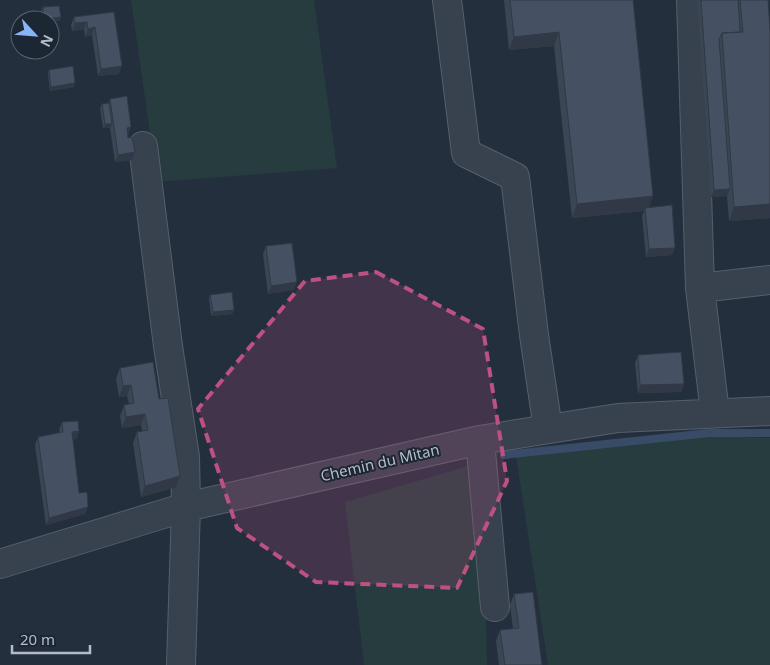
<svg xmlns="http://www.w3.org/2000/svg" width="770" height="665" font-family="'Noto Sans',sans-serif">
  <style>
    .green { fill: #263c3f }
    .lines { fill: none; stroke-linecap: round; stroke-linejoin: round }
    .stream { stroke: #394c67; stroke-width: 8 }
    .minor-casing { stroke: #565f6c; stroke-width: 30 }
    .minor { stroke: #38414e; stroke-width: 28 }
    .wall { fill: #3b4654 }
    .shaded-wall { fill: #303945 }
    .building { fill: #455162; stroke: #303945 }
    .marked { fill: #bd5182; fill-opacity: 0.2; stroke: #bd5182; stroke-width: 4; stroke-dasharray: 10 6; stroke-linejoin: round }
    .labels { text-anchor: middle; stroke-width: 4; stroke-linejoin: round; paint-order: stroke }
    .street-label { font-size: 15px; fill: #b4bcc9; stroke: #1d2633 }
  </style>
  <rect width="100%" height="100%" fill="#242f3e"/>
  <path class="green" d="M 131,0 L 314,0 L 337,168 L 157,182 Z
    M 709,436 L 770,438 L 770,665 L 548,665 L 516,456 Z
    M 468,466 L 486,617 L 487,665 L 364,665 L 345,502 Z"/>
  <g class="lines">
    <path class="stream" d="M 504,455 L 709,433 L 770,433"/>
    <g class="minor-casing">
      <path id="minor" d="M 447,0 L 466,153 L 515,177 L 534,335 L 548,429
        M 691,0 L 700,288 L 715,413
        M 143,146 L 168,346 L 185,457 L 186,507 L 181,665
        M 700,288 L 770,280
        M 480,440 L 495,607
        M 0,564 L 186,507 L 480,440 L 618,418 L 770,411"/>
    </g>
    <use href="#minor" class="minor"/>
  </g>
  <path class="wall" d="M 504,0 L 633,0 L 653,196 L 649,207 L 675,248 L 672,255 L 646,257 L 642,216 L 644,211 L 572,218 L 554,46 L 509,50 Z
    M 697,0 L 768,0 L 770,218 L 729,221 L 727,196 L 711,197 Z
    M 43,7 L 61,17 L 59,21 L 42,20 L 41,11 Z
    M 114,12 L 119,74 L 98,76 L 92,35 L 85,37 L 84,29 L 72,31 L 71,25 L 74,17 Z
    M 49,70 L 74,87 L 50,91 L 48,74 Z
    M 110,99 L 128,135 L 128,138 L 135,152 L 132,160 L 115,162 L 110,128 L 103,128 L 100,108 L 102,104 L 109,103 Z
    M 266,246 L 294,290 L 268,294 L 263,254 Z
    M 210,295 L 234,310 L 232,314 L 211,316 L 209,299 Z
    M 638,355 L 684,384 L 681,392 L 638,393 L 635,363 Z
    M 120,368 L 159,399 L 180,476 L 176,487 L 141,497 L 133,443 L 137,432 L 142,431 L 141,425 L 122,428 L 120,416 L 124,405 L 129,404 L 127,396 L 119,397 L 116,379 Z
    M 62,422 L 79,431 L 76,439 L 72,439 L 79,493 L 85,514 L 46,525 L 35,445 L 38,437 L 60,433 L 59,430 Z
    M 514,594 L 542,665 L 499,665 L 496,641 L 500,630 L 513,629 L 510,605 Z"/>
  <path class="shaded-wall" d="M 61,17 L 59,21 L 50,22 L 50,20 L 43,20 L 44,19 Z
    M 87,22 L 84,29 L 72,31 L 75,23 Z
    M 95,27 L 92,35 L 85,37 L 88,29 Z
    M 559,32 L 554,46 L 509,50 L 514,37 Z
    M 122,66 L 119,74 L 98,76 L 101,69 Z
    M 75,83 L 74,87 L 50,91 L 51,87 Z
    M 105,124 L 112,124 L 110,128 L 103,128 Z
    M 131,127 L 128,135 L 127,128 Z
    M 135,152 L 132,160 L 115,162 L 118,155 Z
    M 730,189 L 727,196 L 711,197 L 714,190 Z
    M 653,196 L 648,210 L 645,208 L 644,211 L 572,218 L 577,204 Z
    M 770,204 L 770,218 L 729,221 L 734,207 Z
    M 675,248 L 672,255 L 646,257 L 649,249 Z
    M 297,282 L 294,290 L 268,294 L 271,286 Z
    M 234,310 L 232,314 L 211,316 L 213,312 Z
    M 684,384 L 681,392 L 638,393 L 640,385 Z
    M 131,385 L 127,396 L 119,397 L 123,386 Z
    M 145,414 L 141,425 L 122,428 L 126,417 Z
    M 79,431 L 76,439 L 69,440 L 72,432 Z
    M 180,476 L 176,487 L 141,497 L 145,486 Z
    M 88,507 L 85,514 L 46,525 L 49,518 Z"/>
  <path class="building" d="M 510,0 L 633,0 L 653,196 L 577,204 L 559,32 L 514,37 Z
    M 701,0 L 738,0 L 740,32 L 722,33 L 719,39 L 730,189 L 714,190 Z
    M 740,0 L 768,0 L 770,31 L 770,204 L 734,207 L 722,33 L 743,32 Z
    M 59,6 L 61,17 L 44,19 L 43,7 Z
    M 114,12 L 122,66 L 101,69 L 95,27 L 88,29 L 87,22 L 75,23 L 74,17 Z
    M 73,66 L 75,83 L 51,87 L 49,70 Z
    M 127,96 L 131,127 L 127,128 L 128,138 L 132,137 L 135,152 L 118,155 L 110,99 Z
    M 109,103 L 112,124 L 105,124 L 102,104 Z
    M 672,205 L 675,248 L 649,249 L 645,208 Z
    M 292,243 L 297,282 L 271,286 L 266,246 Z
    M 232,292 L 234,310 L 213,312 L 210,295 Z
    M 681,352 L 684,384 L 640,385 L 638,355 Z
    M 153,362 L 159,399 L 168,398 L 180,476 L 145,486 L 137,432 L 148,430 L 145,414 L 126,417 L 124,405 L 134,403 L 131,385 L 123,386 L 120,368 Z
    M 78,421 L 79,431 L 72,432 L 79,493 L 87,492 L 88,507 L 49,518 L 38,437 L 63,432 L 62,422 Z
    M 533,592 L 542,665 L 505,665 L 500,630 L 519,628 L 514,594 Z"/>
  <path class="marked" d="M 376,272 L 483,329 L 507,481 L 457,588 L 316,582 L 237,528 L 198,409 L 305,281 Z"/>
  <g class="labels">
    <g class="street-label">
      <text transform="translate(380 463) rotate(-13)" y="5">Chemin du Mitan</text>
    </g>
  </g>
  <g transform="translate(35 35) rotate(116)"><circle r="24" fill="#1d2633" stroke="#59626f"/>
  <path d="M0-4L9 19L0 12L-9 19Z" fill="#8ab4f8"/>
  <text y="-8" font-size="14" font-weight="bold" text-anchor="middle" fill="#b4bcc9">N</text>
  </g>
  <path d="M12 645v8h78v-8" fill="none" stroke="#b4bcc9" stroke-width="2.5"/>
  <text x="20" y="645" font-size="15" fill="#b4bcc9" stroke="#1d2633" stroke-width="4" paint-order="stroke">20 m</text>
</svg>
